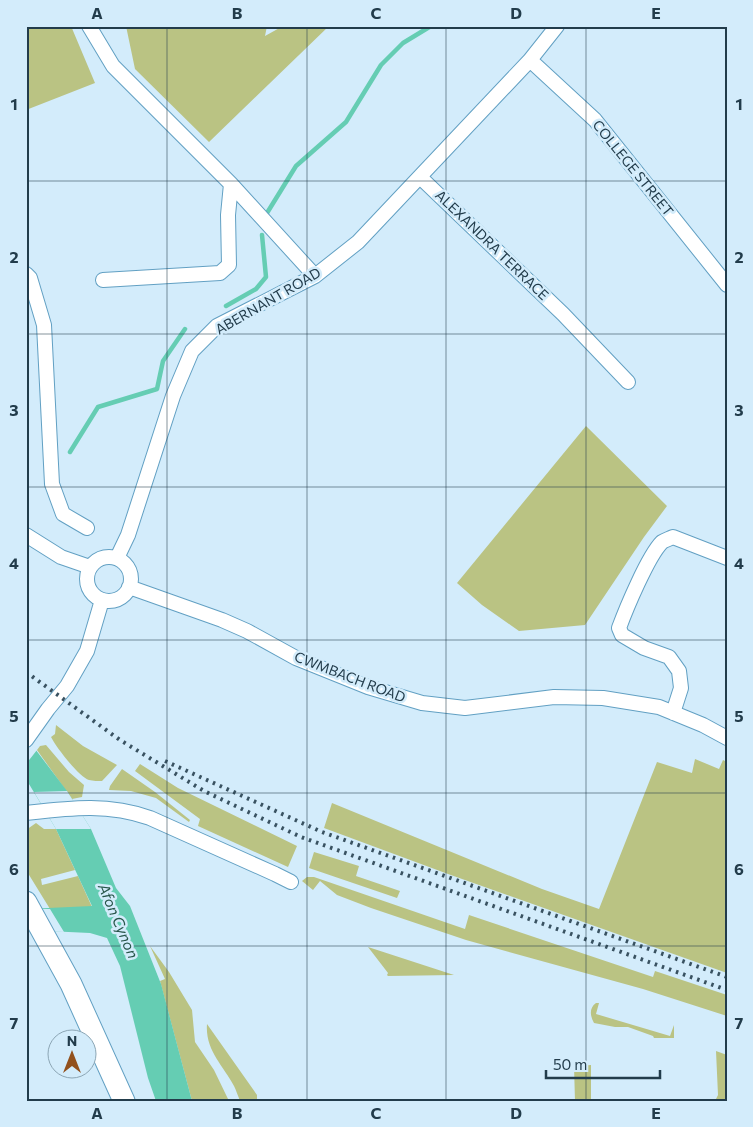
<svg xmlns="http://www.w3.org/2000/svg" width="753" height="1127" font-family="Commissioner,sans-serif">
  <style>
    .green { fill: #bac383 }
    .water { fill: #65cdb3 }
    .pier { fill: #d3ecfb }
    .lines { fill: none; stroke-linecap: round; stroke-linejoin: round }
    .stream { stroke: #65cdb3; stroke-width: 4.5 }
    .street-casing { stroke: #62a0c3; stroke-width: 16 }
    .primary-casing { stroke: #62a0c3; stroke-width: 23 }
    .street { stroke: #fff; stroke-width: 14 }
    .primary { stroke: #fff; stroke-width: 21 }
    .rail { stroke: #395261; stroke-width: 4; stroke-dasharray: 2.5 5; stroke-linecap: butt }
    .grid { fill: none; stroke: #223c4b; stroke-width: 1; stroke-opacity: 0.55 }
    .labels { text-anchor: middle; stroke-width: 5; stroke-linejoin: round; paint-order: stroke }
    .street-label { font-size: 14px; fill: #223c4b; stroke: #d3ecfb }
    .water-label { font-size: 15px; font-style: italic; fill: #275549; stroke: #d3ecfb }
    .neatline { fill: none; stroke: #223c4b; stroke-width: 2 }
    .grid-label { font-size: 16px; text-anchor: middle; font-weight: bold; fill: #223c4b }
  </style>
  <rect width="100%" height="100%" fill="#d3ecfb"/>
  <path class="green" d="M 26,26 L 71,26 L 95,83 L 26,110 Z
    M 126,26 L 267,26 L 265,36 L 283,26 L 329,26 L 209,142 L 135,69 Z
    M 586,426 L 667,506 L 644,537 L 585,625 L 519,631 L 482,605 L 457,583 Z
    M 56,725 L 83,746 L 117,765 L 102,781 C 98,781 93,781 89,780 C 79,777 56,747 51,737 L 55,734 Z
    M 46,745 L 69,772 L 84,785 L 82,797 L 72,799 L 37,750 L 40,746 Z
    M 695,759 L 719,769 L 723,760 L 727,762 L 727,973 L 448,874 L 324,828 L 332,803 L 542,889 L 599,909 L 657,762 L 692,773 Z
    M 140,764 L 178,788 L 297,846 L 288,867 L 198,826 L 200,819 L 135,771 Z
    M 122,769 L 155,792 L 190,820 L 189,822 L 156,798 L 131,791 L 109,790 L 110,786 Z
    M 36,823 L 44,829 L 56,829 L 75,870 L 41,879 L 42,885 L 78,876 L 92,907 L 50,909 L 26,870 L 26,830 Z
    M 314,852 L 359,866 L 356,876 L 400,891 L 397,898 L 309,868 Z
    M 307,877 L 314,877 L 465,929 L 469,915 L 653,977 L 655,971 L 727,995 L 727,1016 L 643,989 L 466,940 L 371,908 L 337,895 L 320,881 L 313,890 L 302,881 Z
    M 150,946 L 169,972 L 192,1010 L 195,1042 L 214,1070 L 229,1101 L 192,1101 L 160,981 L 165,979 Z
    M 368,947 L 454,975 L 388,976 L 387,975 L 388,973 Z
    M 596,1003 L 599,1003 L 596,1014 L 670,1036 L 674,1025 L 674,1038 L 654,1038 L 653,1036 L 628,1027 L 615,1027 L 594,1023 C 590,1016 589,1008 596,1003 Z
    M 207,1024 L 257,1095 L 257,1101 L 240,1101 C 238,1096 236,1090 234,1086 C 223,1065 205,1050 207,1024 Z
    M 716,1051 L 727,1055 L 727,1101 L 666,1101 L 716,1099 L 718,1095 Z
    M 591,1065 L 591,1101 L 575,1101 L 574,1066 Z"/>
  <path class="water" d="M 26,737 L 67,791 L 91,829 L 116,888 L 130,906 L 161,984 L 192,1101 L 156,1101 L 148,1078 L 120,966 L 107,938 L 90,933 L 26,930 L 26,909 L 92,906 L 56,829 L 26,779 Z"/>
  <path class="pier" d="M 26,737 L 37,750 L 26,764 Z
    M 67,791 L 91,829 L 56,829 L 34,792 Z
    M 26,909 L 50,909 L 64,932 L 26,930 Z"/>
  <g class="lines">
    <path class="stream" d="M 267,213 L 296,166 L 346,122 L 381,65 L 403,43 L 431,26
      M 226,306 L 256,289 L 266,277 L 262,235
      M 70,452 L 98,407 L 157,389 L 163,361 L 185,329"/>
    <g class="street-casing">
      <path id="street" d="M 89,26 L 113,66 L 231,184 L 315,276
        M 530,60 L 595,120 L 727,285
        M 420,177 L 563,314 L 628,382
        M 26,274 L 30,278 L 44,325 L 52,484 L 63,514 L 87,528
        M 103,280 L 220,273 L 229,265 L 228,215 L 231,184
        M 26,535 L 61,557 L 90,567
        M87 579a22 22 0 1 1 44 0a22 22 0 1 1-44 0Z
        M 117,558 L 128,535 L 173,396 L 192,351 L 217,326 L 315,276 L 358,242 L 530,60 L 557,26
        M 129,587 L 222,620 L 247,631 L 296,658 L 368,687 L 422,703 L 465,708 L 554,697 L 603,698 L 659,707 L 703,725 L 727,738
        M 673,713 L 681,688 L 679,671 L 669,657 L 644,648 L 622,635 L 619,628 C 626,609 648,556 662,542 C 665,540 669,539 673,537 L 727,558
        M 26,740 L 48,709 L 67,686 L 87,651 L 102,600
        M 26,813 C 70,808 108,803 150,818 L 275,874 L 291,882"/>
    </g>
    <g class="primary-casing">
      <path id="primary" d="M 26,902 L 71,984 L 124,1101"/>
    </g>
    <use href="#street" class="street"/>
    <use href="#primary" class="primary"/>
    <path class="rail" d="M 26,672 L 120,740 L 204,791 L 301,837 L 727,990
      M 165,761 L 322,832 L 727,977"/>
  </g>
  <path class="grid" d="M 167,26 L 167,1101M 307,26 L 307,1101M 446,26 L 446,1101M 586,26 L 586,1101M 26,181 L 727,181M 26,334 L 727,334M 26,487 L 727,487M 26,640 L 727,640M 26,793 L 727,793M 26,946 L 727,946"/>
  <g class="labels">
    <g class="street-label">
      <text transform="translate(633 168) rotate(51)" y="5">COLLEGE STREET</text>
      <text transform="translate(492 245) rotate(44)" y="5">ALEXANDRA TERRACE</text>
      <text transform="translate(268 301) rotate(-30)" y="5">ABERNANT ROAD</text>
      <text transform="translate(350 677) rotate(21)" y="5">CWMBACH ROAD</text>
    </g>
    <g class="water-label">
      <text transform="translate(118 921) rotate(67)" y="5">Afon Cynon</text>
    </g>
  </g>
  <rect width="753" height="1127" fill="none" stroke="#d3ecfb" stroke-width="55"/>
  <g transform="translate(72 1054)"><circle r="24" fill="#d3ecfb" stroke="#8ca6b5"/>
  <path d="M0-4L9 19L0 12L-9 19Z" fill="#92511d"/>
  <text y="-8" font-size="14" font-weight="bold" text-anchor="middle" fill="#223c4b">N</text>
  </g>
  <path d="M546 1070v8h114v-8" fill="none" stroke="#223c4b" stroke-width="2.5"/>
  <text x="553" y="1070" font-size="15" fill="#223c4b" stroke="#d3ecfb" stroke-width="4" paint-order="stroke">50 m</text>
  <rect x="28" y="28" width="698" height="1072" class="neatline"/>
  <g class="grid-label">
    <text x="97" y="19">A</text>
    <text x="237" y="19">B</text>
    <text x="376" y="19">C</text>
    <text x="516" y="19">D</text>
    <text x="656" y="19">E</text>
    <text x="14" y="110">1</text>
    <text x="739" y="110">1</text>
    <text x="14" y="263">2</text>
    <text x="739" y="263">2</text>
    <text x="14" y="416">3</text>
    <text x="739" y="416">3</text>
    <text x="14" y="569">4</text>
    <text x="739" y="569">4</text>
    <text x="14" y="722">5</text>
    <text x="739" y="722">5</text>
    <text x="14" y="875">6</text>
    <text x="739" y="875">6</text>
    <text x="14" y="1029">7</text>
    <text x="739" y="1029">7</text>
    <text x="97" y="1119">A</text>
    <text x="237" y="1119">B</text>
    <text x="376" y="1119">C</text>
    <text x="516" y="1119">D</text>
    <text x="656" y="1119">E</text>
  </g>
</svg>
